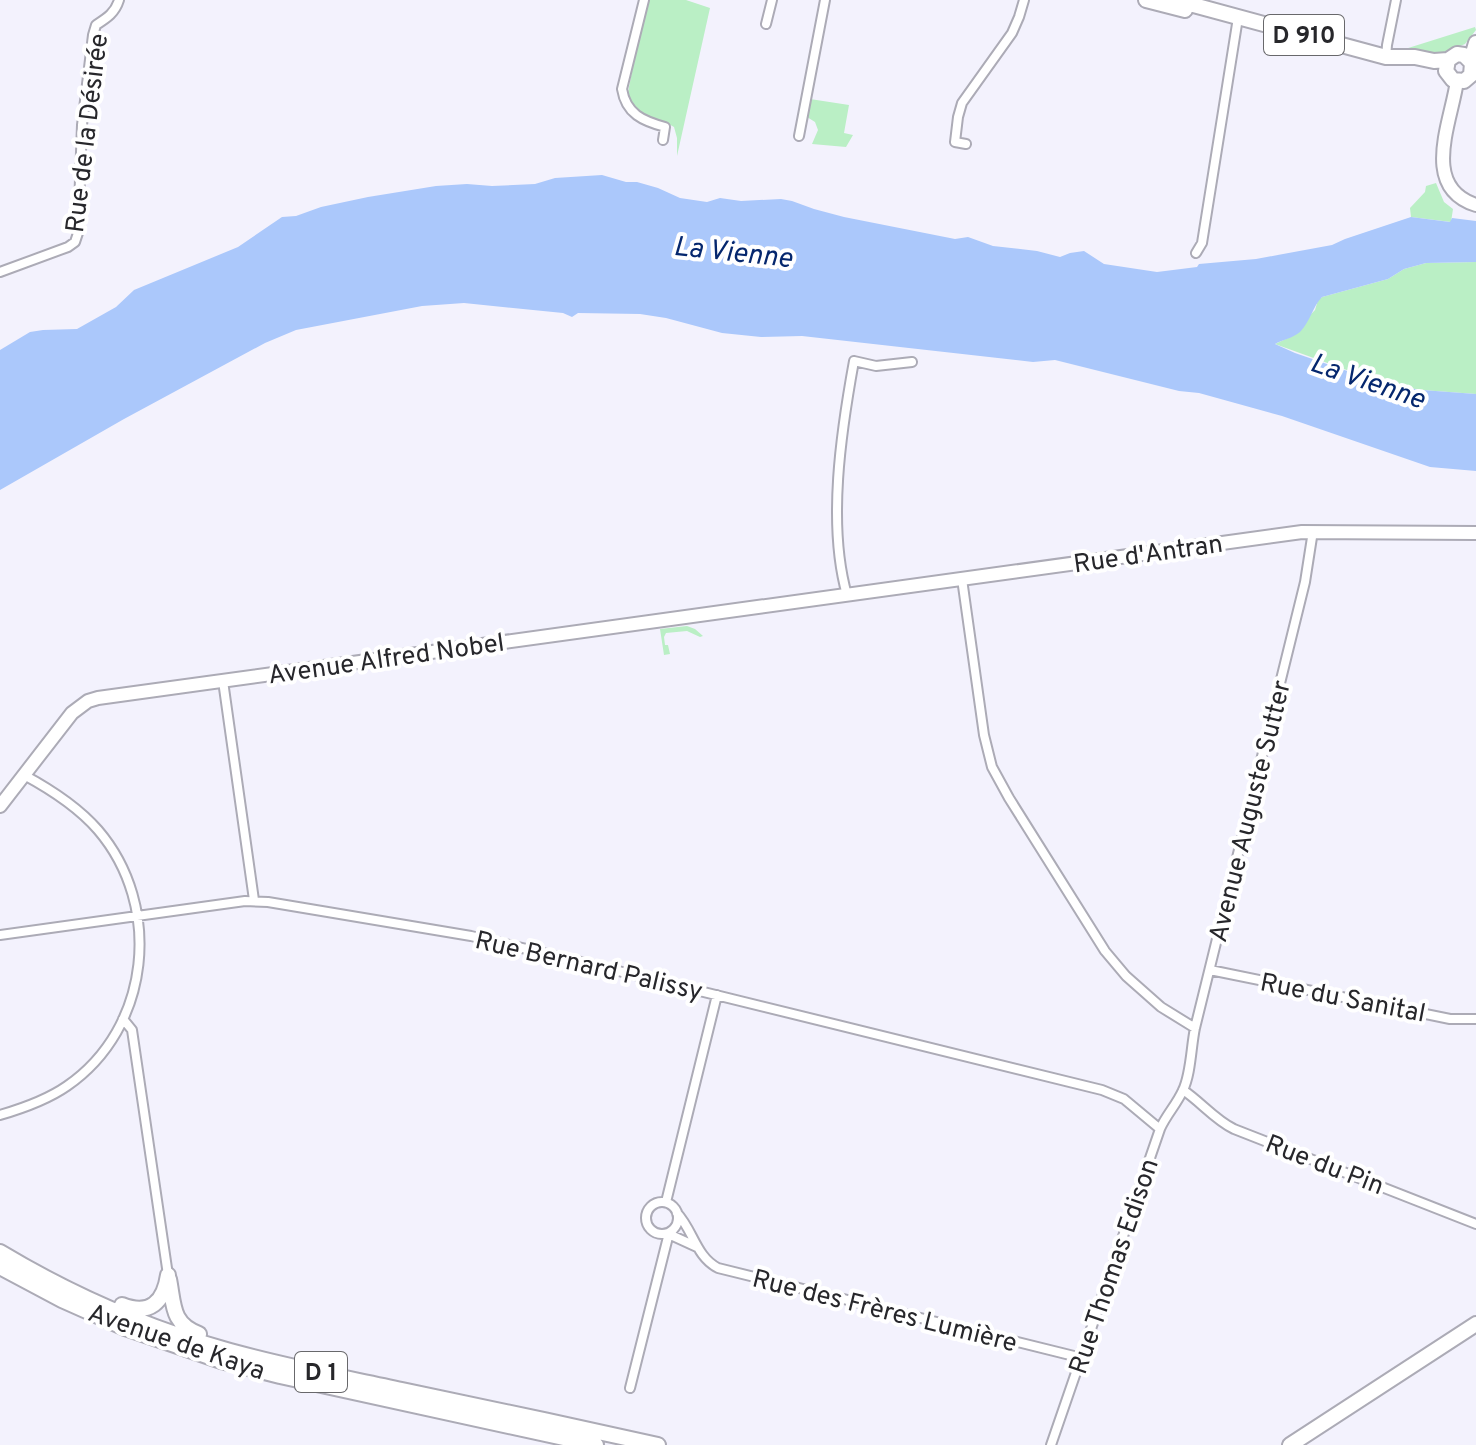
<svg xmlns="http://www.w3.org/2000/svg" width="1476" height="1445" font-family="Overpass,sans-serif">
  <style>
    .green { fill: #baefc5 }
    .water { fill: #abc8fb }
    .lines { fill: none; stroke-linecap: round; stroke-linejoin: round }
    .street-casing { stroke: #acabb6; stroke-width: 12 }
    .secondary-casing { stroke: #acabb6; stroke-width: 16 }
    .primary-casing { stroke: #acabb6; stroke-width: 18 }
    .street { stroke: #fff; stroke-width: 8 }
    .secondary { stroke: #fff; stroke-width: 12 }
    .primary { stroke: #fff; stroke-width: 14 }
    .labels { text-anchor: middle; stroke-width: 8; stroke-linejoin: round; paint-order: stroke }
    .shield { fill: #fff; stroke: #68686b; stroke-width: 2 }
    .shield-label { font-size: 24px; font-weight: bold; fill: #27272b }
    .street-label { font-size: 26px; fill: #27272b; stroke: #fff }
    .water-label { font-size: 28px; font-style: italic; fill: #05276e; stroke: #fff }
  </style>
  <rect width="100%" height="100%" fill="#f3f2fd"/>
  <path class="green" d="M 649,0 L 686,0 L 710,8 L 677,156 L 677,138 L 674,127 C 656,116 634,117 628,92 L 642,21 Z
    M 1475,27 L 1476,30 L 1465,44 L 1439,55 L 1394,50 L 1405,49 Z
    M 810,99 L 849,105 L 844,133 L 853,135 L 846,147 L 812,144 L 818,130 L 815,122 L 807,117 Z
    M 1436,183 L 1444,202 L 1453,209 L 1451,222 L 1411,217 L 1410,208 L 1425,192 L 1426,186 Z
    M 1476,262 L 1476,394 L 1422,390 L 1388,385 L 1275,344 L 1288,338 L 1315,310 L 1318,300 L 1322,297 L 1388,279 L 1404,269 L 1426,263 Z
    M 687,626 L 695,629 L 703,636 L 700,637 L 687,631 L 666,633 L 664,637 L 665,645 L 668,645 L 670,654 L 664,655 L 660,629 Z"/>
  <path class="water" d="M 602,175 L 626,182 L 637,182 L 658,188 L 680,198 L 707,202 L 720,198 L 741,201 L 781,199 L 792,201 L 814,209 L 844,217 L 955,239 L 968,237 L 993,246 L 1037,251 L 1060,257 L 1070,253 L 1084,251 L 1104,264 L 1157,272 L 1197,267 L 1199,264 L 1256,259 L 1332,245 L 1345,239 L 1411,217 L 1450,222 L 1452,218 L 1476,221 L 1476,262 L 1426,263 L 1404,269 L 1388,279 L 1322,297 C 1313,306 1310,322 1300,332 C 1293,338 1282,340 1275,344 L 1295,353 L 1388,385 L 1422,390 L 1476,394 L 1476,471 L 1430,467 L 1282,416 L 1199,393 L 1179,391 L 1055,360 L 1033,362 L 802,336 L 761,337 L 722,333 L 666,318 L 640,314 L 578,313 L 572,317 L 563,313 L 464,303 L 422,306 L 296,330 L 265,343 L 124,419 L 0,490 L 0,350 L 30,332 L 43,330 L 77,329 L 116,307 L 134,290 L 238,247 L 282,217 L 296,216 L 321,207 L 368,197 L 436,186 L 467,184 L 492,186 L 535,184 L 555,178 Z"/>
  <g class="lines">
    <g class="street-casing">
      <path id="street" d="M 644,0 L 622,89 C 626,114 643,121 665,127 L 663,140
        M 766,24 L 772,0
        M 1386,58 L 1387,45 L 1396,0
        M 799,136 L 825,0
        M 966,144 L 955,142 L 958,117 L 962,103 L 1012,33 L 1019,17 L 1024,0
        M 1196,253 L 1202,243 L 1237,24
        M 0,272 L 68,247 L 75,242 L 78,233 L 82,125 L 93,35 L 96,25 C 107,18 115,13 119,0
        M 962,579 L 984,735 L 992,767 L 1009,798 L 1105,951 L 1126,976 L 1161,1007 L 1195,1028
        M 847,595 C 827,525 841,432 854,361 L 876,366 L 912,362
        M 223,681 L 254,900
        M 0,935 L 245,901 L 268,902 L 471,936 L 594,965 L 1102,1090 L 1124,1099 L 1160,1129
        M 1210,970 L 1450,1019 L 1476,1019
        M 123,1019 L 132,1030 L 168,1275
        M 1183,1090 C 1201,1102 1215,1120 1234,1129 L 1476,1224
        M 0,1115 C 24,1108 47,1100 67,1086 C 151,1028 163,906 98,830 C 78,807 50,789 24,775
        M646 1218a16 16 0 1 1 32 0a16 16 0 1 1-32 0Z
        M 666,1202 L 717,995
        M 677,1213 C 693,1230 696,1257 718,1268 L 1082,1358
        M 630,1388 L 669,1233 L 673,1236 L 697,1247
        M 1051,1445 L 1160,1129 C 1166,1115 1177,1104 1183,1090 C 1191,1074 1191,1047 1195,1028 L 1305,582 L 1313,531"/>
    </g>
    <g class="secondary-casing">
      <path id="secondary" d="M 1457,81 C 1451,123 1420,187 1476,205
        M 0,806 L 72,713 L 88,701 L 98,698 L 1302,532 L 1476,533"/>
    </g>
    <g class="primary-casing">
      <path id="primary" d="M 1146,0 L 1185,10
        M 1175,0 L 1386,57 L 1415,57 L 1434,61 L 1448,60 L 1457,54 L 1464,55 L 1472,63 L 1471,75 L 1464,81 L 1453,80 L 1446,71 L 1448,60
        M 1471,60 L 1476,43
        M 0,1252 C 70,1294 145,1327 223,1349 C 282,1366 342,1377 402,1390 C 487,1408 573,1426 658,1445
        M 0,1267 L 62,1300 L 125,1328 L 221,1361 L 280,1376 L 596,1445
        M 169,1279 C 174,1304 171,1324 199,1334
        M 122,1305 C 150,1316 164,1302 168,1275
        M 1290,1445 L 1476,1324"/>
    </g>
    <use href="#street" class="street"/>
    <use href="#secondary" class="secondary"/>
    <use href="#primary" class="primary"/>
  </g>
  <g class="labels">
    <g class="shield">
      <rect x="1264" y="15" width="80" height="40" rx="6"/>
      <rect x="295" y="1352" width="52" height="40" rx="6"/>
    </g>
    <g class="shield-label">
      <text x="1304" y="43">D 910</text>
      <text x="321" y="1380">D 1</text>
    </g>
    <g class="street-label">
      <text transform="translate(86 133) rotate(-83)" y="9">Rue de la Désirée</text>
      <text transform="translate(1148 553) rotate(-8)" y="9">Rue d'Antran</text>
      <text transform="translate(386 658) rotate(-8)" y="9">Avenue Alfred Nobel</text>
      <text transform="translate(1249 811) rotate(-76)" y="9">Avenue Auguste Sutter</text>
      <text transform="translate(589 965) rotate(13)" y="9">Rue Bernard Palissy</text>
      <text transform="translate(1343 997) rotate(11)" y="9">Rue du Sanital</text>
      <text transform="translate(1325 1164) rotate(21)" y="9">Rue du Pin</text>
      <text transform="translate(1113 1266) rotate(-71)" y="9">Rue Thomas Edison</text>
      <text transform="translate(885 1310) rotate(14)" y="9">Rue des Frères Lumière</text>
      <text transform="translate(177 1341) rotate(19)" y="9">Avenue de Kaya</text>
    </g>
    <g class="water-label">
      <text transform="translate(733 251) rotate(6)" y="10">La Vienne</text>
      <text transform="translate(1368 380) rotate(19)" y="10">La Vienne</text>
    </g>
  </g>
</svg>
